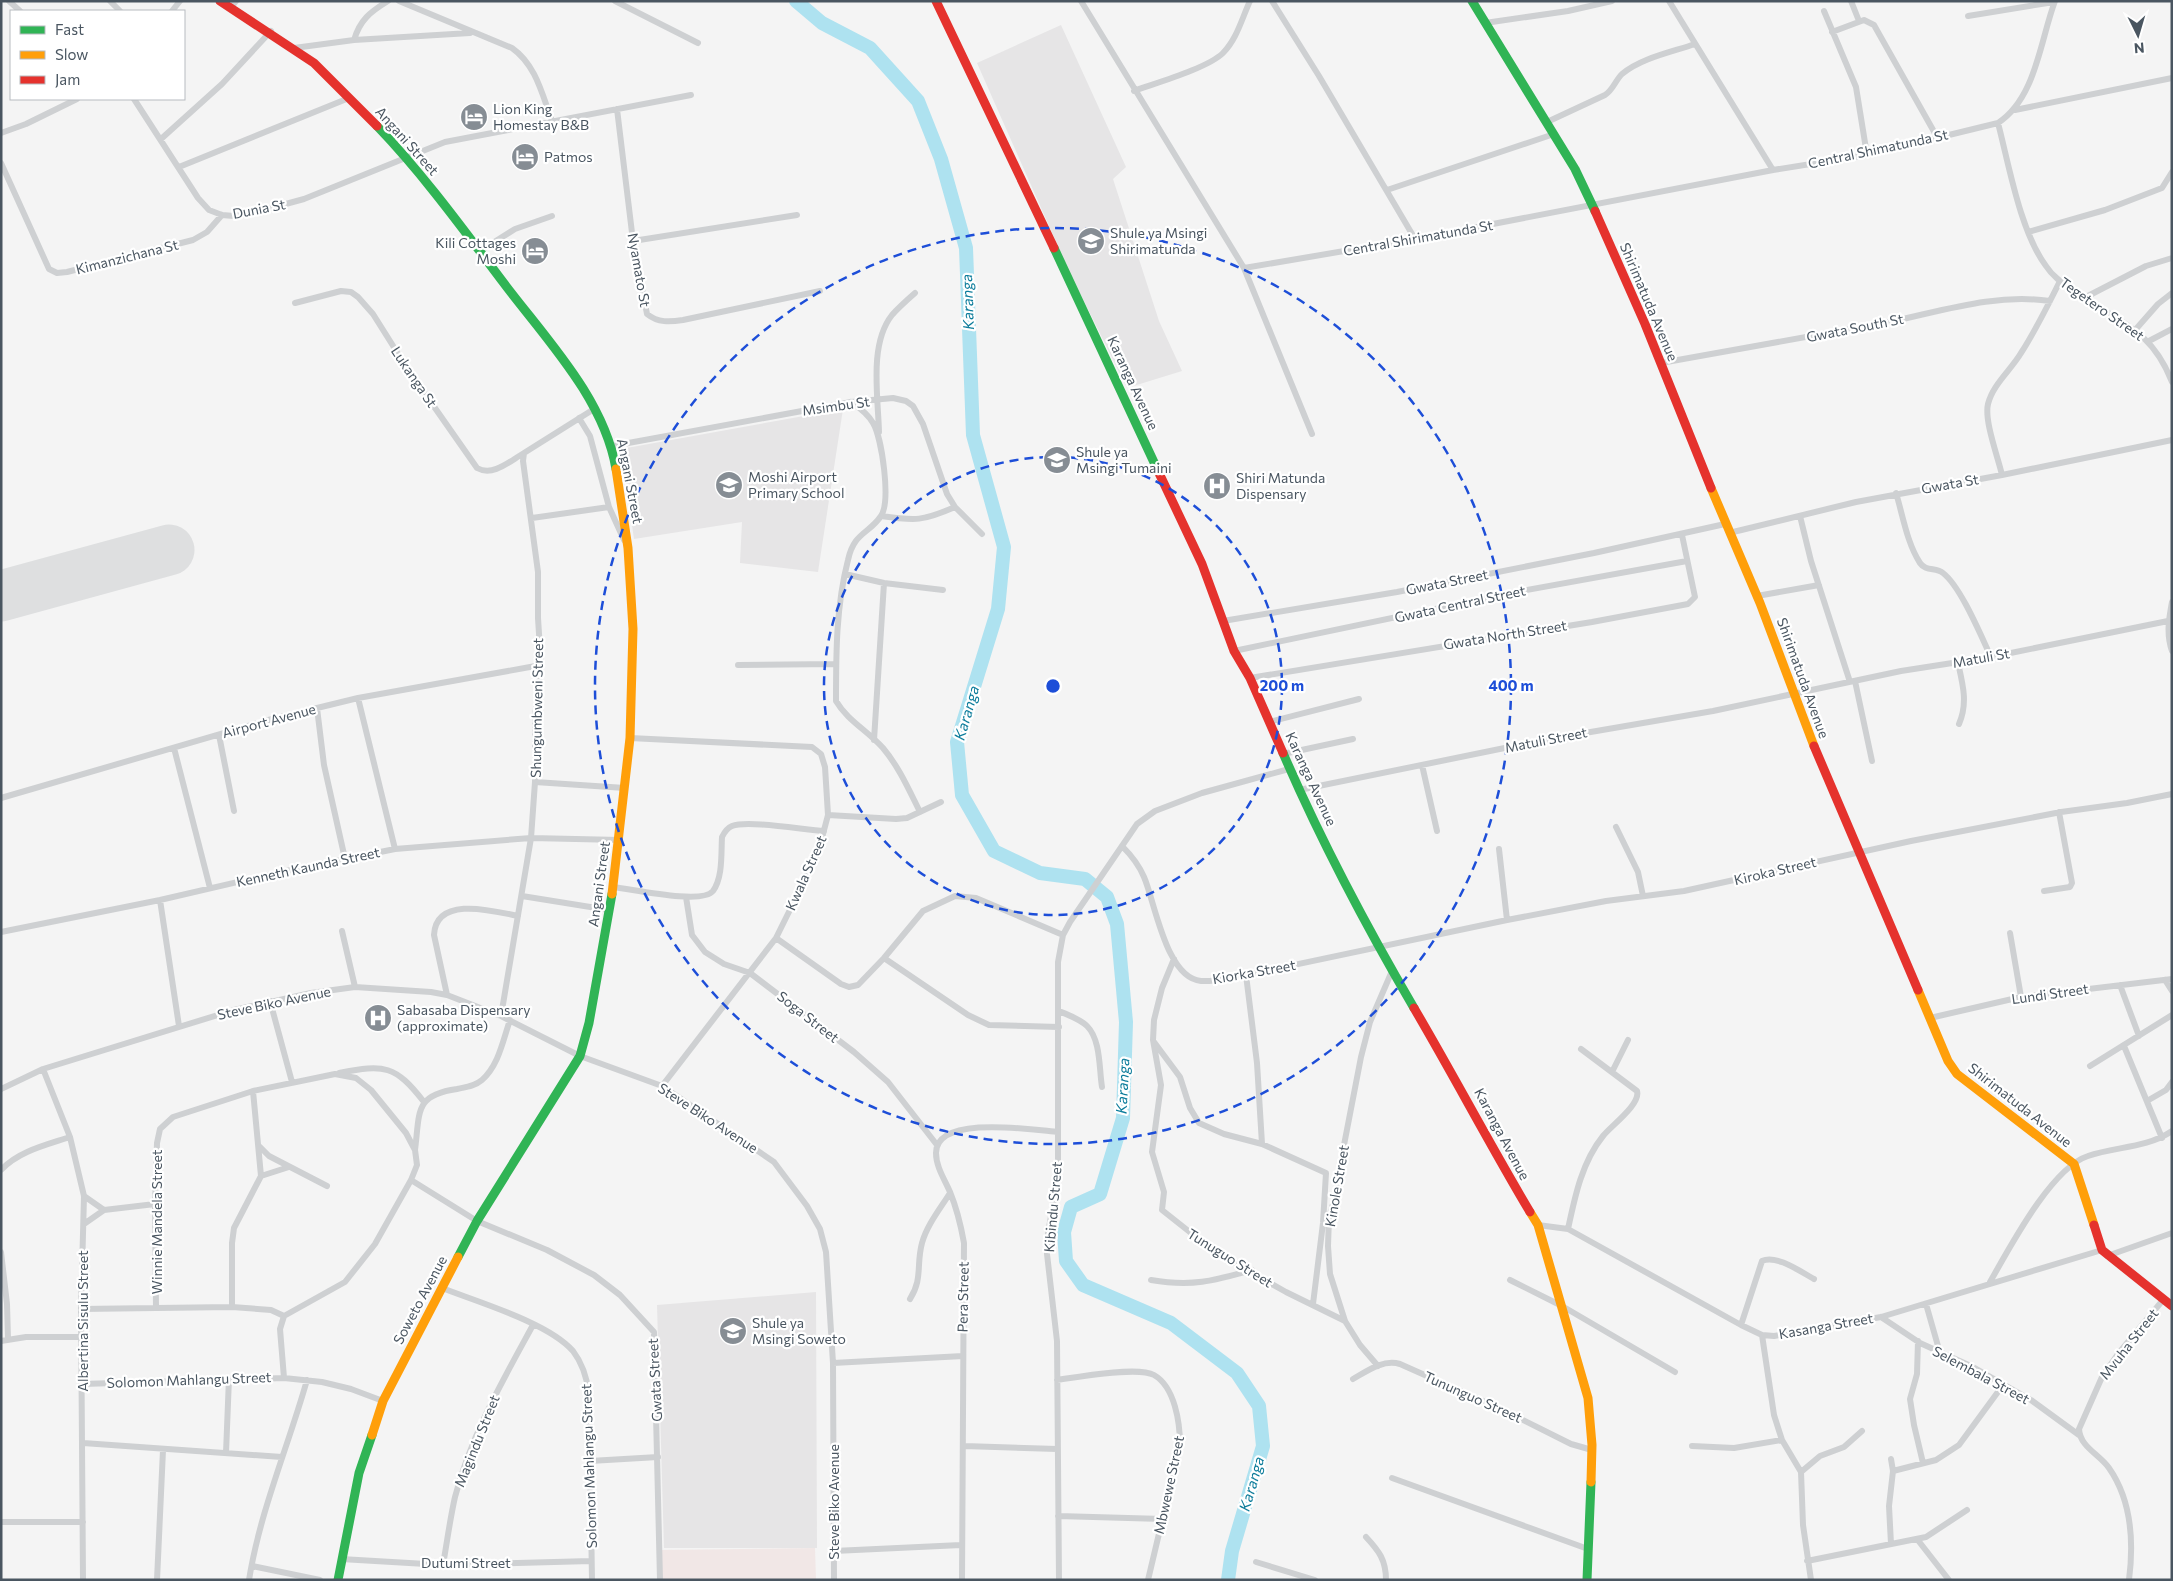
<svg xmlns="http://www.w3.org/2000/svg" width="2173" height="1581" font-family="Commissioner,sans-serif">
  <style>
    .education { fill: #e6e5e6 }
    .medical { fill: #f1e7e6 }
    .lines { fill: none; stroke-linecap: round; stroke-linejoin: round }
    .river { stroke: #aee2f0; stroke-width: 14 }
    .runway { stroke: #dedfe0; stroke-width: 51 }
    .street { stroke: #ced0d2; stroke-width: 6 }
    .fast { stroke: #30b455; stroke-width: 9 }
    .slow { stroke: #ff9f0a; stroke-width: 9 }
    .jam { stroke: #e5322d; stroke-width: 9 }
    .ring { fill: none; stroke: #1d4ed8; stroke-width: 2.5; stroke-dasharray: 9 6 }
    .labels { text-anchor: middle; stroke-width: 4.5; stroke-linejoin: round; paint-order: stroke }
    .poi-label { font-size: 14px; fill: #4a5661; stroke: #fff; text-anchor: start }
    .street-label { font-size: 14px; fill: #4a5661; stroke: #fff }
    .water-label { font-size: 15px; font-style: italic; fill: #0c7c9b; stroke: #fff }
    .centre { fill: #1d4ed8; stroke: #fff; stroke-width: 2.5 }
    .ring-label { font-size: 15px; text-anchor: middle; font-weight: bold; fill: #1d4ed8; stroke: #fff; stroke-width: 4.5; stroke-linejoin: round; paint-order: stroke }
  </style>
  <rect width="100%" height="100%" fill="#f4f4f4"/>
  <path class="education" d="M 1061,25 L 1126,167 L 1113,179 L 1159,321 L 1182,371 L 1127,388 L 1069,271 L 977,63 Z
    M 843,409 L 818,572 L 740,563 L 742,522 L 634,539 L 621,449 Z
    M 816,1292 L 817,1548 L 664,1548 L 657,1305 Z"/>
  <path class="medical" d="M 815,1548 L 816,1580 L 658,1580 L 658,1550 Z"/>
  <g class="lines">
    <path class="river" d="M 796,1 L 822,23 L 870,48 L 918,101 L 941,159 L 966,248 L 973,435 L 1004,547 L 998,609 L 957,742 L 962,795 L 994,851 L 1040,873 L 1085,879 L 1107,897 L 1117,924 L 1126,1022 L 1123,1118 L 1100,1194 L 1071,1207 L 1064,1232 L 1066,1261 L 1083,1285 L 1171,1323 L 1237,1373 L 1259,1406 L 1263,1446 L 1232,1551 L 1228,1580"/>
    <path class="runway" d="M 1,596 L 169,550"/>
    <path class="street" d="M 9,1 L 20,11
      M 110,1 L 120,11
      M 399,1 L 512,48 C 536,65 542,94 552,121
      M 615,1 L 698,43
      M 1081,1 L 1244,268 L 1312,434
      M 1272,1 L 1319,76 L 1415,239
      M 1669,1 L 1773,170
      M 1851,1 L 1859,21
      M 231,7 L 236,1
      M 172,11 L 180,1
      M 1824,11 L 1856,87 L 1867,155
      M 1968,16 L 2054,2
      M 1485,23 L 1568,11 L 1612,1
      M 1832,32 L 1864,20 L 1874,25 L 1937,137
      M 354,40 C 360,20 370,12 388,1
      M 294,48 L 354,40 L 470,33
      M 1134,91 C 1156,83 1208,68 1223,53 C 1237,39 1242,18 1250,1
      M 134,99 L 198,198 L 209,210 L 222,215 L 234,216 L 249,214 L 304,199 L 445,142 L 691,95
      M 617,109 L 633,241 L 647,314 C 658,323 670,322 683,320 L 820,291
      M 2015,110 L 2172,78
      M 1547,122 L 1605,95 C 1613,90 1615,81 1622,74 C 1641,58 1672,52 1695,44
      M 1998,123 C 2009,165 2020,231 2046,266 C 2053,277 2064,284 2074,291 C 2118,322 2151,328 2172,382
      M 1,133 L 26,124 L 77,99
      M 161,139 L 222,84 L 271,31
      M 1,163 L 49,269 L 57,273 L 67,272 L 193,240 L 207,232 L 222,215
      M 179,167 L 349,98
      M 1387,190 L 1554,134
      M 2028,232 L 2105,210 L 2162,188 L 2172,172
      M 633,241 L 797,215
      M 480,251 L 515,229 L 552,216
      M 1244,268 L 1415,239 L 1773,170 L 1867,155 L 1998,123 C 2036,98 2040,41 2055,1
      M 2084,298 L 2146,266 L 2172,258
      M 295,303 L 341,291 L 351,292 L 358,297 L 373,314 L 407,368 L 477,468 C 493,477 510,461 524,453
      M 2136,329 L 2158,304 L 2172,293
      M 2149,341 L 2172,329
      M 1661,363 C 1737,350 1813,336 1889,322 C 1942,311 1995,293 2050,301
      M 851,402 C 860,408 868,414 873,423 C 882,438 891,501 881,516 C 869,534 854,532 848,560 C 836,606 836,654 836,701 C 847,720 868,731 883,748 C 899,767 909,790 920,812
      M 579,418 L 590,436 L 609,507 L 624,540
      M 879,432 C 878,396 869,344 892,315 C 899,307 907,300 915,293
      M 612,446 L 851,402 L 893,398 L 906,401 L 913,406 L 923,424 L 947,494 L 955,507 L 982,534
      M 2002,475 C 1998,457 1984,421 1988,404 C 1993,384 2011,370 2021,353 C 2036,330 2048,305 2060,281
      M 1896,493 C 1903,516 1907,543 1920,563 C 1926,572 1936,567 1943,573 C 1961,587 1981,636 1991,657
      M 881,516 C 916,521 923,521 955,507
      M 1800,516 L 1811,561 L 1850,682
      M 532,518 L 609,507
      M 1729,533 L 1856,502 L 2002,475 L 2172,440
      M 845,574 L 884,583 L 943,590
      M 1757,596 L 1819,585
      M 2172,602 C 2169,618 2166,634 2172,651
      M 1223,621 L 1397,592 L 1594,553 L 1725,524
      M 1234,651 L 1521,591 L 1687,561
      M 1958,663 C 1963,685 1968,703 1959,724
      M 738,665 L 836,664
      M 1250,678 L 1592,622 L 1688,604 L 1695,597 L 1682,535
      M 1855,681 L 1872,761
      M 358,698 L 395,849
      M 317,708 L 324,765 L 345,859
      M 1269,722 L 1359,699
      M 219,735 L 234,811
      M 630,738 L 812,747 L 821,754 L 825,767 L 828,815 L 818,853 L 776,938 L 662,1086
      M 874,740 L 884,583
      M 174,748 L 210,888
      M 1283,754 L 1353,739
      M 1422,765 L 1437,831
      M 535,782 L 625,788
      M 1299,790 L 1544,740 L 1713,711 L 1901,671 L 1991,657 L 2168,621
      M 1,798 L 272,719 L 358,698 L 541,665
      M 828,815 L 896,819 L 907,818 L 941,802
      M 1616,827 L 1638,872 L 1643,896
      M 1122,846 C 1131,855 1139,865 1144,877 C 1155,902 1166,978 1201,981 C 1215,982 1232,977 1246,975 L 1507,920 L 1606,901 L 1684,891 L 1911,841 L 2061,812 L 2127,803 L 2172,794
      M 1499,849 L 1507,920
      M 613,887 C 632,889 702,905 713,891 C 723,877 721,854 722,837 C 724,833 727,828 732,826 C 748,820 805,830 824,831
      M 2044,891 L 2070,887 L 2072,883 L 2059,812
      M 522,896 L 609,910
      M 686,897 L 692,935 L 705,952 L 724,964 L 750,973 L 854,1052 L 888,1082 L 937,1145
      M 160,900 L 179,1026
      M 342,931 L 355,987
      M 1,932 L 160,900 L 281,872 L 395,849 L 531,838 L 620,840
      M 2010,933 L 2021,997
      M 776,938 L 841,984 L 849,987 L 858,985 L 884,958 L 923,911 L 955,896 L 976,898 L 1063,935
      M 884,958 L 968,1015 L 989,1025 L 1059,1027
      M 1174,959 L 1162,988 L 1154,1020 L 1153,1040 L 1161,1085 L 1152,1152 L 1164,1192 L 1162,1210 L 1215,1252 L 1286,1292 L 1345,1321
      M 1246,975 L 1257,1063 L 1262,1144
      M 2165,980 L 2172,991
      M 2120,985 L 2139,1036
      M 447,995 L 434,935 C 436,895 494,911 518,916
      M 270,1001 L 292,1082
      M 1059,1011 C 1068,1015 1080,1019 1087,1026 C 1101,1040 1099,1069 1102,1087
      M 501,1016 L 531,838 L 535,782 L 535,716 L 541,665 L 538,618 L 538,572 L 523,461 L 524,453 L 594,409
      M 1930,1018 L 2021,997 L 2172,979
      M 1154,1042 L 1180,1077 L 1190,1108 L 1199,1123 L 1224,1134 L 1262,1144 L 1326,1173 L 1323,1223 L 1313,1304
      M 2124,1046 L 2162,1138
      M 2090,1066 L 2172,1015
      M 43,1069 L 70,1137 L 84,1196 L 81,1309 L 83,1580
      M 1612,1072 L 1628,1040
      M 339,1073 C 385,1064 395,1065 424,1102
      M 1,1089 L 43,1069 L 234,1010 L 311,993 L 355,987 L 431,992 L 447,995 L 501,1016 L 580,1056 L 662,1086 L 774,1162 L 807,1206 L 820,1229 L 826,1252 L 833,1363 L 834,1580
      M 2147,1101 L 2166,1090 L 2172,1082
      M 260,1147 L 269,1156 L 327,1186
      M 415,1150 C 420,1112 414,1095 457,1089 C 466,1087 475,1086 482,1080 C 499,1065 503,1040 510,1020
      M 1,1170 C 19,1151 46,1145 70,1137
      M 261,1176 L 289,1167
      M 411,1180 L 477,1221 L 547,1250 L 594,1275 L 620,1295 L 654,1332 L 660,1580
      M 84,1196 L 104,1210
      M 84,1224 L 104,1210 L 155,1204
      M 1538,1225 L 1568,1229 L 1741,1325 L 1762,1335 L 1774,1336 L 1881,1317 L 2102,1250
      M 1568,1229 C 1575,1196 1582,1162 1603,1136 C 1612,1125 1641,1104 1637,1091 L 1581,1049
      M 1,1252 L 7,1304 L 8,1339
      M 2107,1256 L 2172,1233
      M 1151,1280 C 1192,1287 1213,1281 1252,1270
      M 1510,1280 L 1562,1306 L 1675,1372
      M 1990,1282 C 2009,1249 2051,1168 2088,1156 C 2116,1146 2145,1149 2172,1131
      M 442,1288 C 478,1302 549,1323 573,1351 C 583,1364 587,1378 589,1394 L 592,1580
      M 910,1299 C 923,1279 916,1265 922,1243 C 927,1225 940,1209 950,1193
      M 1926,1304 L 1940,1353
      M 232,1307 L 232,1243 L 234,1228 L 261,1176 L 253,1091
      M 156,1308 L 155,1204 L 157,1143 L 160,1129 L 173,1117 L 253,1091 L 335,1074 L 356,1078 L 371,1090 L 406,1133 L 415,1150 L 417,1165 L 411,1180 L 375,1244 L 345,1282 L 284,1316 L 280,1329 L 284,1378
      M 81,1309 L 232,1307 L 271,1310 L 284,1316
      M 1881,1317 L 1920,1343 L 1973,1367 L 2031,1400 L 2079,1435
      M 1741,1325 L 1762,1261 C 1776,1254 1801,1272 1814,1279
      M 1762,1335 L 1774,1415 L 1782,1440 L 1801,1472 L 1803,1525 L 1811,1580
      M 1,1341 L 26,1337 L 82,1337
      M 1918,1341 L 1917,1374 L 1910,1399 L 1914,1425 L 1923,1463
      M 833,1363 L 963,1356
      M 1378,1366 L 1360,1345 L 1345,1321 L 1330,1274 L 1328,1246 L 1329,1217 L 1341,1179 L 1344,1145 L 1361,1057 L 1370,1022 L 1392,971
      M 1353,1379 C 1367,1371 1383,1359 1400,1364 L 1501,1409 L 1571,1444 L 1592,1450
      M 1057,1380 C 1077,1377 1138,1366 1154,1375 C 1175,1387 1180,1423 1180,1445 L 1148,1580
      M 82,1384 L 284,1378 L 322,1382 L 351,1389 L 383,1401
      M 83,1443 L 282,1457
      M 964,1446 L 1057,1449
      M 1692,1446 L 1734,1448 L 1782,1440
      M 226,1453 L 229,1378
      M 1891,1459 L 1893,1471 L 1889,1506 L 1891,1544
      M 590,1461 L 658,1457
      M 1893,1471 L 1936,1460 L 1959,1445 L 2003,1385
      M 1801,1472 L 1820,1456 L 1844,1447 L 1862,1431
      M 1392,1478 L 1588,1549
      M 1058,1516 L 1163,1519
      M 1,1522 L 83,1522
      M 1366,1537 C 1379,1551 1386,1560 1386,1580
      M 1917,1539 L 1949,1580
      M 834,1551 L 961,1545
      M 341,1559 L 443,1565 L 591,1561
      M 1807,1561 L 1926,1537 L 1967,1510
      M 1256,1562 L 1315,1580
      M 443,1565 C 447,1542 450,1519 455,1497 C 471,1435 503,1380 533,1325
      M 252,1566 L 320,1580
      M 157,1580 L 163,1450
      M 249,1580 C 260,1511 288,1447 307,1380
      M 962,1580 L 964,1243 C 961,1226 957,1209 950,1192 C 945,1180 936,1167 936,1153 C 936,1114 1034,1130 1058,1132
      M 1059,1580 L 1057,1341 L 1047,1254 L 1048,1233 L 1058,1177 L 1058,962 L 1063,935 L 1070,922 L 1137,824 L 1155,811 L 1202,793 L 1289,769
      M 2129,1580 C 2134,1541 2132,1501 2109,1468 C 2099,1454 2080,1447 2079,1429 L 2102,1377 L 2118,1354 L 2163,1300"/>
    <path class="fast" d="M 1472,1 L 1575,169 L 1595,211
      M 377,126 C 423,174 463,229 503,282 C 545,338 604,398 616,469
      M 1054,248 L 1159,473
      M 1283,753 C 1321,841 1366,926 1414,1008
      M 458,1257 L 477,1221 L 580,1056 L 589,1023 L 612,894
      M 338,1580 L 359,1473 L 372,1435
      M 1587,1580 L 1591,1482"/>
    <path class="slow" d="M 1711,488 L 1760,603 L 1814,746
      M 612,894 L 630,738 L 633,629 L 628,548 L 616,469
      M 1918,990 L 1948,1061 L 1957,1074 L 2074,1164 L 2094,1225
      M 1530,1212 L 1538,1225 L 1588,1398 L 1592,1445 L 1591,1482
      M 372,1435 L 383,1401 L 458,1257"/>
    <path class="jam" d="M 220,1 L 314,63 L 377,126
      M 936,1 L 1054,248
      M 1595,211 L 1645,324 L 1711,488
      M 1159,473 L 1202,564 L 1234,651 L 1250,678 L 1283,753
      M 1814,746 L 1918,990
      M 1414,1008 C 1454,1076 1490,1145 1530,1212
      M 2094,1225 L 2102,1250 L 2172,1306"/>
  </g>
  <g class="ring">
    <circle cx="1053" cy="686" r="229"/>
    <circle cx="1053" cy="686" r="458"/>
  </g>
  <defs>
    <g id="hotel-disc" transform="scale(1.4375)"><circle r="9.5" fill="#868d94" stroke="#fff"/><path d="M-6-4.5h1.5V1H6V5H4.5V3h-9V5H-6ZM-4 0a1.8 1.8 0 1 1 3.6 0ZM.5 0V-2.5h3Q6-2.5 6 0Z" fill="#fff"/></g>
    <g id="school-disc" transform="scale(1.4375)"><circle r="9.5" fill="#868d94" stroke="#fff"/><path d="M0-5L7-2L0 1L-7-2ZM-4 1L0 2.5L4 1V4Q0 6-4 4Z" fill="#fff"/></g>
    <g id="hospital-disc" transform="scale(1.4375)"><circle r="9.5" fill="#868d94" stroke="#fff"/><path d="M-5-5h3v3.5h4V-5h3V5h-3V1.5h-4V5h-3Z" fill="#fff"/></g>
  </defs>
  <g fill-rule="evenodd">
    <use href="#hotel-disc" x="474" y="117"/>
    <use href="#hotel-disc" x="525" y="157"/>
    <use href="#school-disc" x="1091" y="241"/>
    <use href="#hotel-disc" x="535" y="251"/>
    <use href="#school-disc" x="1057" y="460"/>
    <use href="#school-disc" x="729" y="485"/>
    <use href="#hospital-disc" x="1217" y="486"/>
    <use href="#hospital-disc" x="378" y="1018"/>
    <use href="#school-disc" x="733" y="1331"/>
  </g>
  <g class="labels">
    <g class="poi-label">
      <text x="493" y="114">Lion King<tspan x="493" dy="16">Homestay B&amp;B</tspan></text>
      <text x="544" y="162">Patmos</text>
      <text x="1110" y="238">Shule ya Msingi<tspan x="1110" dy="16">Shirimatunda</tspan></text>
      <text x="516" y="248" text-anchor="end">Kili Cottages<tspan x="516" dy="16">Moshi</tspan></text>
      <text x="1076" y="457">Shule ya<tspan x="1076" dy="16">Msingi Tumaini</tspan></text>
      <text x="748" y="482">Moshi Airport<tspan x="748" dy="16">Primary School</tspan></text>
      <text x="1236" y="483">Shiri Matunda<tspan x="1236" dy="16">Dispensary</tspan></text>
      <text x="397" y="1015">Sabasaba Dispensary<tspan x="397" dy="16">(approximate)</tspan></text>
      <text x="752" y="1328">Shule ya<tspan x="752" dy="16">Msingi Soweto</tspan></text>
    </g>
    <g class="street-label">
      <text transform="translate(407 141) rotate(48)" y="5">Angani Street</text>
      <text transform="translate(1878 149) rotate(-12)" y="5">Central Shimatunda St</text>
      <text transform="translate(259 209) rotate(-11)" y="5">Dunia St</text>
      <text transform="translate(1418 238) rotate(-10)" y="5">Central Shirimatunda St</text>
      <text transform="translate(127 257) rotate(-14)" y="5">Kimanzichana St</text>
      <text transform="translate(639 270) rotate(80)" y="5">Nyamato St</text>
      <text transform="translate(1649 302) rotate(67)" y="5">Shirimatuda Avenue</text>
      <text transform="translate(2102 309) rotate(35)" y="5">Tegetero Street</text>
      <text transform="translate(1855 328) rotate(-11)" y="5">Gwata South St</text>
      <text transform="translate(414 377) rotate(56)" y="5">Lukanga St</text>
      <text transform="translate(1133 383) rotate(65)" y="5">Karanga Avenue</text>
      <text transform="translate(836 406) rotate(-8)" y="5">Msimbu St</text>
      <text transform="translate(630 481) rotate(79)" y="5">Angani Street</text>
      <text transform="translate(1950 484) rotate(-10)" y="5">Gwata St</text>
      <text transform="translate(1447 582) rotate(-11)" y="5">Gwata Street</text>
      <text transform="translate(1460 604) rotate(-12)" y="5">Gwata Central Street</text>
      <text transform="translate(1505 635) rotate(-9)" y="5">Gwata North Street</text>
      <text transform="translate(1981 658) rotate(-10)" y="5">Matuli St</text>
      <text transform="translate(1803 678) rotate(70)" y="5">Shirimatuda Avenue</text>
      <text transform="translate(537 708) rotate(-89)" y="5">Shungumbweni Street</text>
      <text transform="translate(269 721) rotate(-15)" y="5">Airport Avenue</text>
      <text transform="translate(1546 740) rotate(-11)" y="5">Matuli Street</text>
      <text transform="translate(1311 779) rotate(65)" y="5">Karanga Avenue</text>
      <text transform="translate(308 867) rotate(-12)" y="5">Kenneth Kaunda Street</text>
      <text transform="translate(1775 871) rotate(-13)" y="5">Kiroka Street</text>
      <text transform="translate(806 873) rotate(-66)" y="5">Kwala Street</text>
      <text transform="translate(599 884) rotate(-82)" y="5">Angani Street</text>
      <text transform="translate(1254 972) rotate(-10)" y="5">Kiorka Street</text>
      <text transform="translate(2050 994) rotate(-8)" y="5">Lundi Street</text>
      <text transform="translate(274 1003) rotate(-12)" y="5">Steve Biko Avenue</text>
      <text transform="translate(808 1017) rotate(38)" y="5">Soga Street</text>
      <text transform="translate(2020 1105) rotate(38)" y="5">Shirimatuda Avenue</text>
      <text transform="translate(708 1118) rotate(33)" y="5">Steve Biko Avenue</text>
      <text transform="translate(1502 1134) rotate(62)" y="5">Karanga Avenue</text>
      <text transform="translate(1337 1186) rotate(-80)" y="5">Kinole Street</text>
      <text transform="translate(1053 1207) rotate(-85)" y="5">Kibindu Street</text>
      <text transform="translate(157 1222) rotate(-90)" y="5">Winnie Mandela Street</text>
      <text transform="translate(1230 1258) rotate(32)" y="5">Tunuguo Street</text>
      <text transform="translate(963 1297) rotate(-89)" y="5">Pera Street</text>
      <text transform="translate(420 1300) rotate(-62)" y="5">Soweto Avenue</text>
      <text transform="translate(83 1321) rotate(-90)" y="5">Albertina Sisulu Street</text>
      <text transform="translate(1826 1326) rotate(-10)" y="5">Kasanga Street</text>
      <text transform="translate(2129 1344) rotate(-52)" y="5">Mvuha Street</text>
      <text transform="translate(1981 1375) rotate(28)" y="5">Selembala Street</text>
      <text transform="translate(189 1380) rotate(-2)" y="5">Solomon Mahlangu Street</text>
      <text transform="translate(655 1380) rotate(-93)" y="5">Gwata Street</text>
      <text transform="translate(1473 1397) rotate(24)" y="5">Tununguo Street</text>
      <text transform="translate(477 1441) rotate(-68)" y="5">Magindu Street</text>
      <text transform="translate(589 1466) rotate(-92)" y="5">Solomon Mahlangu Street</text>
      <text transform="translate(1169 1485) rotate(-78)" y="5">Mbwewe Street</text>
      <text transform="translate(834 1502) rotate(-90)" y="5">Steve Biko Avenue</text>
      <text x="466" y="1568">Dutumi Street</text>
    </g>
    <g class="water-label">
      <text transform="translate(968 302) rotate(-92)" y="5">Karanga</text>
      <text transform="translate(967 713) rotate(-74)" y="5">Karanga</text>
      <text transform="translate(1123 1086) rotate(-87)" y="5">Karanga</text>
      <text transform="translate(1252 1484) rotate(-74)" y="5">Karanga</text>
    </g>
  </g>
  <circle cx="1053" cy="686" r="8" class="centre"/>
  <g class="ring-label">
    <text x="1282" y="691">200 m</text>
    <text x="1511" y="691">400 m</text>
  </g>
  <rect width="2173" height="1581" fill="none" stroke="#4a5661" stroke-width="5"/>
  <rect x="10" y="10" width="175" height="90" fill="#ffffff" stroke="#b7bbc0"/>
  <rect x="20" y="26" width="25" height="8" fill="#30b455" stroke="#b7bbc0"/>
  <text x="55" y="35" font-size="15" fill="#4a5661">Fast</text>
  <rect x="20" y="51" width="25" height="8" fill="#ff9f0a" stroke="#b7bbc0"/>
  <text x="55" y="60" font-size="15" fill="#4a5661">Slow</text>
  <rect x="20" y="76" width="25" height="8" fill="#e5322d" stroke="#b7bbc0"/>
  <text x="55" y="85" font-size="15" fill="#4a5661">Jam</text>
  <g transform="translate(2138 35) rotate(175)" stroke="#ffffff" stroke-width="4" paint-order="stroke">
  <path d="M0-4L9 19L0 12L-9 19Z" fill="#4a5661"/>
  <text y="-8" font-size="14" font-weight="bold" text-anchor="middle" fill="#4a5661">N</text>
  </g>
</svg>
